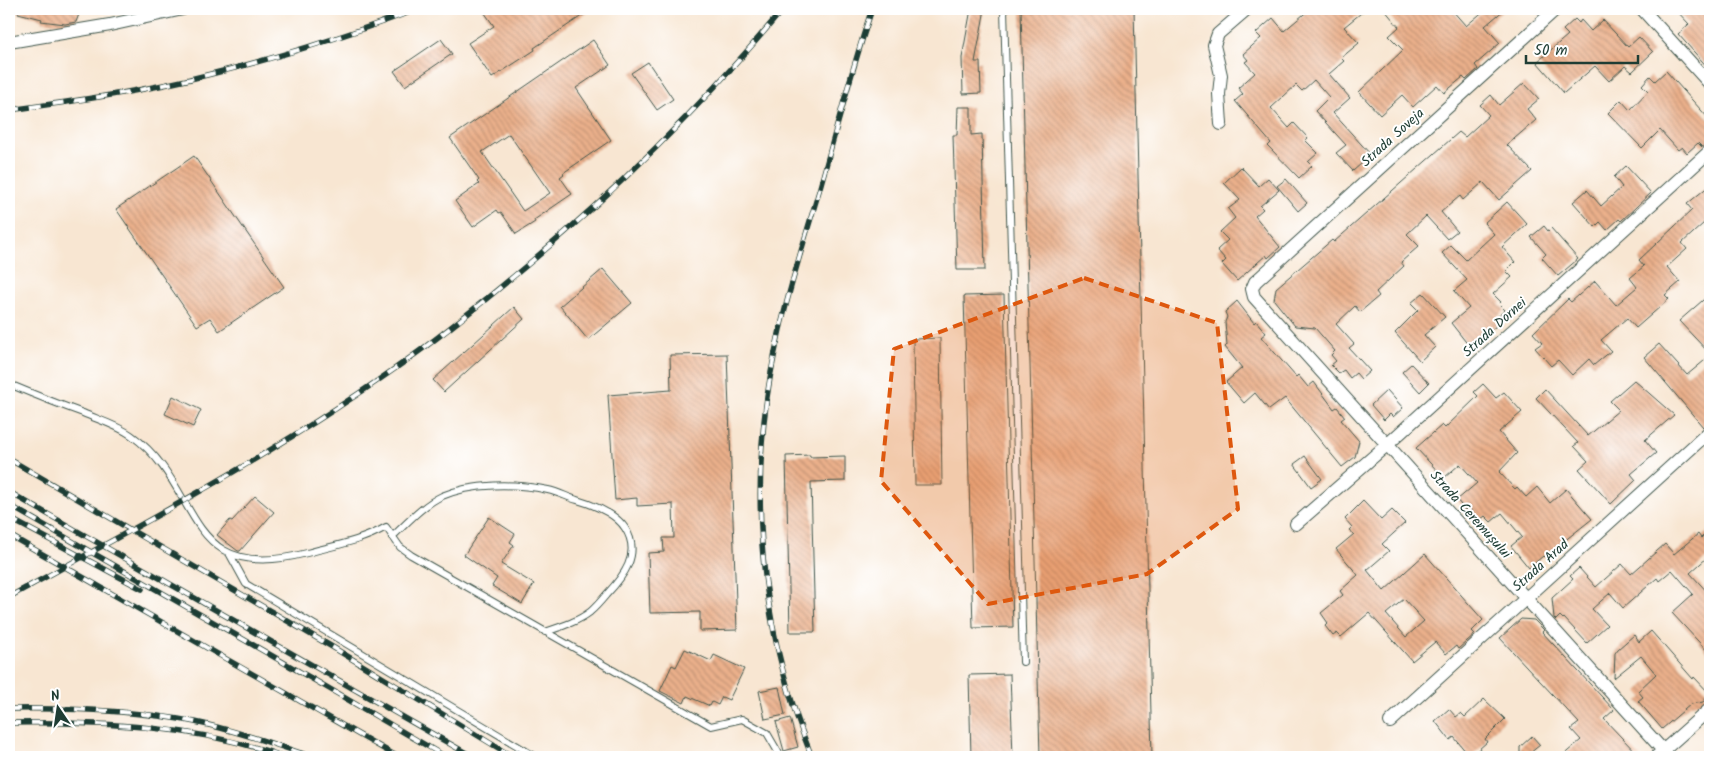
<svg xmlns="http://www.w3.org/2000/svg" width="1719" height="766" font-family="Kalam,sans-serif">
  <style>
    .building { fill: url(#building-back-hatch); fill-rule: evenodd }
    .lines { fill: none; stroke-linecap: round; stroke-linejoin: round }
    .service-casing { stroke: #40564c; stroke-width: 8 }
    .minor-casing { stroke: #40564c; stroke-width: 14 }
    .service { stroke: #fff; stroke-width: 6 }
    .minor { stroke: #fff; stroke-width: 12 }
    .rail-casing { stroke: #1f3d34; stroke-width: 5.5 }
    .rail { stroke: #fff; stroke-width: 4; stroke-dasharray: 11; stroke-linecap: butt }
    .marked { fill: #de580e; fill-opacity: 0.2; stroke: #de580e; stroke-width: 4; stroke-dasharray: 10 6; stroke-linejoin: round }
    .labels { text-anchor: middle; stroke-width: 4; stroke-linejoin: round; paint-order: stroke }
    .street-label { font-size: 14px; fill: #1f3d34; stroke: #fff }
  </style>
  <defs>
    <pattern id="building-back-hatch" width="6" height="6" patternUnits="userSpaceOnUse" patternTransform="scale(1.25)"><rect width="6" height="6" fill="#ebb08b"/><path d="M-1 5l2 2M0 0l6 6M5-1l2 2" fill="none" stroke="#be9072"/></pattern>
  </defs>
  <rect width="100%" height="100%" fill="#fff"/>
  <filter id="ink" filterUnits="userSpaceOnUse"><feTurbulence type="fractalNoise" baseFrequency=".02" numOctaves="2"/><feDisplacementMap in="SourceGraphic" scale="10" xChannelSelector="R" yChannelSelector="G"/><feConvolveMatrix kernelMatrix="1 2 1 2 8 2 1 2 1" color-interpolation-filters="sRGB"/></filter>
  <filter id="wash" filterUnits="userSpaceOnUse"><feTurbulence type="fractalNoise" baseFrequency=".0096" numOctaves="4" result="noise"/><feDisplacementMap in="SourceGraphic" scale="20" xChannelSelector="R" yChannelSelector="G"/><feGaussianBlur stdDeviation="1.12" result="paint"/><feColorMatrix in="noise" values="0 0 0 0 0 0 0 0 0 0 0 0 0 0 0 0 0 1.4 0 .05"/><feComposite in="paint" operator="in"/></filter>
  <g filter="url(#wash)">
    <rect width="100%" height="100%" fill="#f8e6d2"/>
    <g id="blocks">
      <path class="building" d="M 18,9 L 81,9 L 76,22 L 65,24 L 41,21 L 42,19 L 18,13 Z
        M 482,9 L 592,9 L 534,48 L 535,50 L 492,78 L 468,43 L 494,26 Z
        M 971,9 L 985,9 L 975,62 L 980,62 L 981,93 L 963,94 L 962,58 Z
        M 1021,9 L 1134,9 L 1152,757 L 1040,757 Z
        M 1310,9 L 1366,9 L 1344,27 L 1359,43 L 1341,58 L 1344,61 L 1329,74 L 1350,98 L 1333,113 L 1371,155 L 1353,171 L 1336,153 L 1346,145 L 1315,111 L 1329,97 L 1314,80 L 1302,91 L 1296,85 L 1271,108 L 1289,128 L 1294,123 L 1308,138 L 1305,140 L 1318,153 L 1308,162 L 1312,166 L 1299,178 L 1268,146 L 1271,143 L 1235,101 L 1243,94 L 1238,88 L 1255,73 L 1245,62 L 1248,60 L 1243,54 L 1261,38 L 1256,33 L 1273,18 L 1284,31 Z
        M 1384,9 L 1451,9 L 1466,26 L 1486,9 L 1505,9 L 1485,26 L 1500,43 L 1475,65 L 1478,69 L 1466,80 L 1463,77 L 1444,93 L 1437,85 L 1413,107 L 1402,95 L 1380,115 L 1359,92 L 1403,50 L 1389,36 L 1399,27 Z
        M 1675,9 L 1710,9 L 1710,70 L 1678,34 L 1689,24 Z
        M 1575,19 L 1579,23 L 1581,20 L 1591,31 L 1603,20 L 1628,47 L 1639,37 L 1653,52 L 1632,72 L 1625,66 L 1609,81 L 1595,66 L 1564,93 L 1537,62 L 1568,35 L 1563,30 Z
        M 441,39 L 452,54 L 405,86 L 394,71 Z
        M 593,40 L 610,65 L 576,88 L 611,140 L 563,173 L 564,174 L 560,177 L 572,194 L 534,220 L 535,222 L 516,234 L 501,212 L 499,213 L 497,210 L 473,227 L 455,201 L 479,184 L 477,182 L 479,180 L 450,138 ZM 509,134 L 550,193 L 523,211 L 482,152 Z
        M 648,62 L 673,99 L 657,110 L 631,73 Z
        M 1666,71 L 1710,120 L 1710,142 L 1702,147 L 1698,143 L 1687,153 L 1682,147 L 1678,150 L 1660,130 L 1642,148 L 1608,113 L 1621,100 L 1630,110 L 1648,91 L 1642,85 L 1650,76 L 1655,81 Z
        M 1524,83 L 1539,99 L 1527,109 L 1536,120 L 1507,145 L 1532,171 L 1499,200 L 1483,182 L 1463,200 L 1460,196 L 1441,212 L 1457,231 L 1447,239 L 1426,216 L 1407,234 L 1419,246 L 1401,262 L 1404,266 L 1376,292 L 1379,296 L 1360,312 L 1355,306 L 1336,324 L 1354,344 L 1349,348 L 1370,371 L 1361,379 L 1356,373 L 1350,378 L 1344,370 L 1339,373 L 1331,365 L 1336,361 L 1331,355 L 1335,351 L 1315,328 L 1295,326 L 1274,300 L 1276,288 L 1332,240 L 1334,242 L 1459,132 L 1465,137 L 1489,115 L 1480,105 L 1491,95 L 1499,105 Z
        M 958,107 L 971,107 L 971,135 L 982,134 L 985,270 L 957,270 L 953,135 L 957,135 Z
        M 194,156 L 284,287 L 219,331 L 210,318 L 197,326 L 116,209 Z
        M 1626,166 L 1651,193 L 1621,221 L 1619,219 L 1607,230 L 1600,222 L 1595,227 L 1573,202 L 1587,190 L 1601,206 L 1622,187 L 1614,177 Z
        M 1241,167 L 1259,186 L 1268,178 L 1279,190 L 1260,206 L 1263,209 L 1255,216 L 1280,247 L 1268,258 L 1266,255 L 1237,281 L 1222,264 L 1226,260 L 1217,250 L 1228,240 L 1220,232 L 1235,218 L 1228,209 L 1240,200 L 1224,183 Z
        M 1286,179 L 1307,203 L 1298,211 L 1277,186 Z
        M 1710,185 L 1710,230 L 1704,223 L 1682,243 L 1687,249 L 1667,267 L 1680,282 L 1665,295 L 1669,299 L 1636,328 L 1627,318 L 1601,340 L 1611,351 L 1594,365 L 1589,359 L 1572,375 L 1558,360 L 1551,366 L 1535,348 L 1542,343 L 1533,333 L 1568,299 L 1571,302 L 1595,281 L 1616,305 L 1637,287 L 1630,278 L 1644,266 L 1639,260 L 1692,210 L 1687,204 Z
        M 1507,202 L 1527,224 L 1502,247 L 1515,262 L 1506,271 L 1512,277 L 1493,294 L 1501,302 L 1499,304 L 1505,310 L 1495,319 L 1499,324 L 1469,346 L 1451,323 L 1469,308 L 1454,291 L 1467,280 L 1442,253 L 1451,245 L 1466,260 L 1494,234 L 1484,223 Z
        M 1544,226 L 1548,231 L 1551,228 L 1578,259 L 1558,276 L 1542,258 L 1546,254 L 1531,237 Z
        M 603,269 L 632,303 L 588,340 L 560,306 Z
        M 1423,293 L 1445,317 L 1424,335 L 1435,347 L 1420,361 L 1395,333 L 1418,310 L 1411,303 Z
        M 1710,294 L 1710,354 L 1679,321 Z
        M 1004,295 L 1013,627 L 973,628 L 964,296 Z
        M 1237,301 L 1254,323 L 1256,321 L 1266,333 L 1261,337 L 1296,377 L 1298,375 L 1308,387 L 1314,382 L 1334,409 L 1337,407 L 1345,417 L 1341,420 L 1359,441 L 1355,457 L 1342,467 L 1285,398 L 1269,410 L 1255,393 L 1244,403 L 1226,382 L 1242,368 L 1225,347 L 1227,345 L 1225,322 L 1227,317 L 1225,312 Z
        M 514,307 L 524,319 L 444,392 L 433,380 Z
        M 940,338 L 942,485 L 915,485 L 913,339 Z
        M 1659,344 L 1687,375 L 1710,356 L 1710,421 L 1703,427 L 1644,357 Z
        M 727,354 L 737,630 L 700,631 L 700,612 L 650,613 L 648,553 L 664,552 L 663,538 L 674,538 L 673,504 L 637,506 L 637,498 L 615,500 L 608,395 L 671,390 L 670,355 Z
        M 1411,364 L 1429,383 L 1420,392 L 1402,372 Z
        M 1634,380 L 1674,415 L 1645,440 L 1656,453 L 1631,474 L 1636,480 L 1611,504 L 1579,469 L 1588,461 L 1574,446 L 1578,443 L 1536,398 L 1545,389 L 1588,436 L 1619,410 L 1610,401 Z
        M 1483,384 L 1496,398 L 1504,392 L 1522,412 L 1499,432 L 1517,453 L 1499,472 L 1515,489 L 1517,487 L 1526,497 L 1537,487 L 1550,503 L 1566,489 L 1592,519 L 1544,557 L 1543,556 L 1529,568 L 1511,546 L 1522,537 L 1502,513 L 1491,522 L 1485,516 L 1480,520 L 1468,507 L 1465,510 L 1457,500 L 1477,483 L 1460,464 L 1444,478 L 1416,448 L 1442,425 L 1445,428 L 1478,396 L 1474,392 Z
        M 1387,390 L 1403,408 L 1393,417 L 1390,414 L 1384,420 L 1371,405 Z
        M 173,396 L 201,410 L 193,427 L 165,414 Z
        M 810,455 L 810,457 L 845,456 L 845,481 L 811,482 L 815,632 L 790,632 L 786,456 Z
        M 1305,456 L 1322,479 L 1311,487 L 1294,464 Z
        M 255,496 L 274,512 L 240,551 L 238,551 L 217,535 L 230,520 L 232,521 Z
        M 1363,501 L 1381,520 L 1392,510 L 1405,523 L 1382,544 L 1389,551 L 1367,570 L 1384,591 L 1425,554 L 1483,620 L 1472,631 L 1475,634 L 1458,649 L 1456,646 L 1446,654 L 1435,642 L 1412,661 L 1369,613 L 1341,637 L 1337,633 L 1333,636 L 1325,626 L 1328,623 L 1321,613 L 1343,595 L 1340,591 L 1358,575 L 1336,549 L 1354,534 L 1349,530 L 1352,527 L 1345,519 ZM 1404,599 L 1424,621 L 1406,637 L 1386,614 Z
        M 489,517 L 515,534 L 510,542 L 514,545 L 501,564 L 534,584 L 522,604 L 492,586 L 497,578 L 464,555 Z
        M 1710,530 L 1710,555 L 1690,573 L 1710,595 L 1710,654 L 1672,613 L 1693,594 L 1672,570 L 1659,581 L 1657,578 L 1623,608 L 1610,593 L 1592,609 L 1607,625 L 1587,643 L 1564,618 L 1563,619 L 1560,616 L 1556,620 L 1554,618 L 1552,598 L 1573,579 L 1570,576 L 1579,568 L 1596,587 L 1622,564 L 1631,574 L 1665,544 L 1674,554 L 1698,534 L 1701,538 Z
        M 1521,619 L 1534,620 L 1544,630 L 1542,632 L 1614,710 L 1604,719 L 1640,757 L 1561,757 L 1581,740 L 1571,729 L 1579,723 L 1500,638 Z
        M 1651,631 L 1693,679 L 1694,677 L 1710,694 L 1703,702 L 1691,704 L 1662,729 L 1638,701 L 1643,697 L 1638,691 L 1656,674 L 1641,656 L 1614,678 L 1615,653 L 1618,649 L 1634,635 L 1639,642 Z
        M 685,649 L 711,661 L 714,655 L 744,669 L 729,700 L 722,697 L 718,705 L 712,702 L 710,706 L 687,696 L 684,703 L 660,691 L 672,665 L 676,667 Z
        M 1010,674 L 1013,757 L 971,757 L 969,675 Z
        M 779,687 L 785,715 L 765,719 L 759,691 Z
        M 1484,699 L 1505,719 L 1485,739 L 1487,742 L 1470,757 L 1454,737 L 1450,740 L 1435,721 L 1449,709 L 1456,717 L 1461,713 L 1465,717 Z
        M 790,718 L 798,747 L 784,751 L 776,722 Z
        M 1532,736 L 1540,745 L 1525,757 L 1520,757 L 1520,747 Z"/>
    </g>
  </g>
  <g filter="url(#ink)">
    <use href="#blocks" fill-opacity="0" stroke="#40564c" stroke-width="1"/>
    <g class="lines">
      <g class="service-casing">
        <path id="service" d="M 1004,9 L 1023,662
          M 9,384 C 33,394 58,404 83,413 C 99,420 117,425 131,435 C 205,487 180,586 307,553 C 333,546 362,541 386,527 L 400,547 L 411,555 L 711,726 L 742,719 L 767,733 L 781,757
          M 392,537 C 408,522 423,505 442,496 C 473,483 515,483 548,490 C 558,492 567,497 577,500 C 594,505 615,513 625,528 C 642,554 623,577 606,595 C 601,601 596,607 590,612 C 577,622 560,627 545,632
          M 229,553 L 246,584 L 536,757"/>
      </g>
      <g class="minor-casing">
        <path id="minor" d="M 1556,9 L 1255,282 L 1252,289 L 1254,297 L 1669,757
          M 1642,9 L 1710,84
          M 9,42 L 110,25 L 183,9
          M 1221,124 L 1219,94 L 1221,75 L 1214,45 L 1218,34 L 1247,9
          M 1296,524 L 1388,444 L 1710,151
          M 1390,722 L 1710,431
          M 1656,757 L 1710,709"/>
      </g>
      <use href="#service" class="service"/>
      <use href="#minor" class="minor"/>
      <g class="rail-casing">
        <path id="rail" d="M 9,110 C 77,101 145,91 211,74 C 281,57 351,34 418,9
          M 9,459 L 334,648 L 513,757
          M 9,492 L 473,757
          M 9,505 L 316,681 L 446,757
          M 9,518 L 142,589
          M 9,535 L 398,757
          M 9,597 C 147,522 287,447 414,355 C 453,327 489,297 526,266 C 619,188 705,103 783,9
          M 9,709 C 71,708 134,710 195,722 C 234,730 274,744 312,757
          M 9,723 C 102,722 196,725 285,757
          M 812,757 C 765,643 750,519 767,397 C 777,327 799,258 819,191 C 836,130 852,68 872,9"/>
      </g>
      <use href="#rail" class="rail"/>
    </g>
  </g>
  <path class="marked" d="M 1084,278 L 1217,323 L 1238,509 L 1147,574 L 988,604 L 881,481 L 894,349 Z"/>
  <g class="labels">
    <g class="street-label">
      <text transform="translate(1392 137) rotate(-42)" y="5">Strada Soveja</text>
      <text transform="translate(1494 327) rotate(-42)" y="5">Strada Dornei</text>
      <text transform="translate(1471 514) rotate(48)" y="5">Strada Ceremușului</text>
      <text transform="translate(1540 565) rotate(-42)" y="5">Strada Arad</text>
    </g>
  </g>
  <rect width="1719" height="766" fill="none" stroke="#fff" stroke-width="30"/>
  <g transform="translate(58 708) rotate(347)" stroke="#ffffff" stroke-width="4" paint-order="stroke">
  <path d="M0-4L9 19L0 12L-9 19Z" fill="#1f3d34"/>
  <text y="-8" font-size="14" font-weight="bold" text-anchor="middle" fill="#1f3d34">N</text>
  </g>
  <path d="M1526 55v8h112v-8" fill="none" stroke="#1f3d34" stroke-width="2.5"/>
  <text x="1534" y="55" font-size="15" fill="#1f3d34" stroke="#ffffff" stroke-width="4" paint-order="stroke">50 m</text>
</svg>
